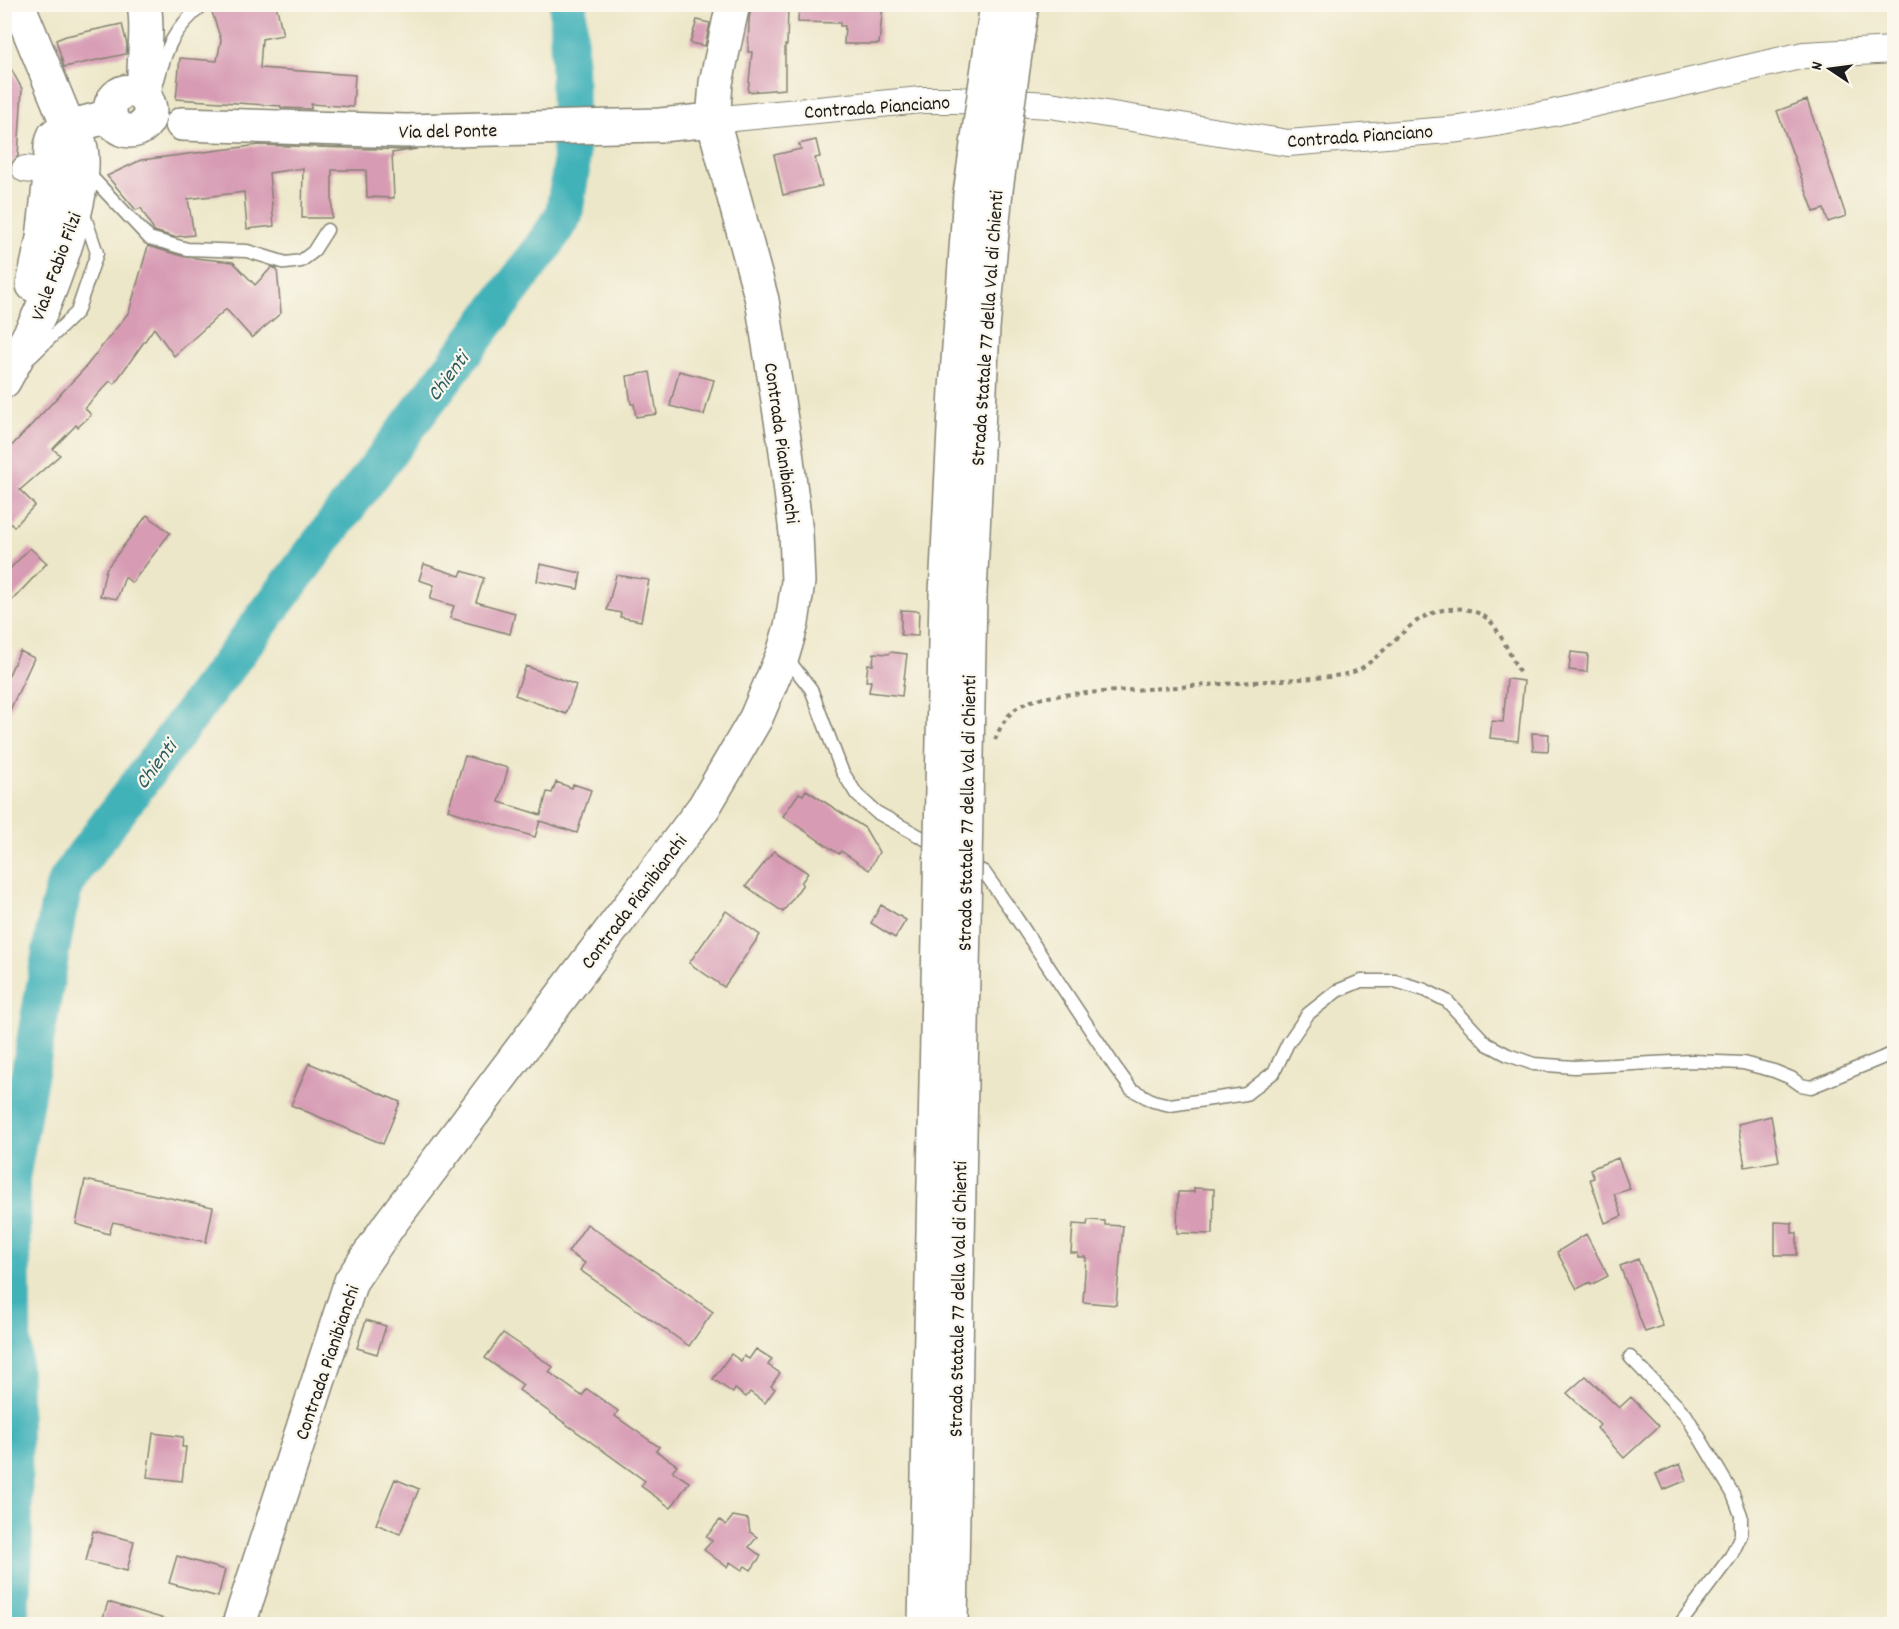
<svg xmlns="http://www.w3.org/2000/svg" width="1899" height="1629" font-family="Dekko,sans-serif">
  <style>
    .lines { fill: none; stroke-linecap: round; stroke-linejoin: round }
    .river { stroke: #42b2b9; stroke-width: 38 }
    .building { fill: #d79bb4 }
    .lane-casing { stroke: #848272; stroke-width: 15 }
    .street-casing { stroke: #848272; stroke-width: 28 }
    .secondary-casing { stroke: #848272; stroke-width: 36 }
    .path { stroke: #848272; stroke-width: 4; stroke-dasharray: 4.5 4.5; stroke-linecap: butt }
    .lane { stroke: #fff; stroke-width: 12 }
    .street { stroke: #fff; stroke-width: 26 }
    .secondary { stroke: #fff; stroke-width: 33 }
    .highway-bridge-casing { stroke: #848272; stroke-width: 36; stroke-linecap: butt }
    .highway-bridge { stroke: #fff; stroke-width: 33 }
    .labels { text-anchor: middle; stroke-width: 4.5; stroke-linejoin: round; paint-order: stroke }
    .street-label { font-size: 20px; fill: #1c1c1c; stroke: #fbf7ec }
    .water-label { font-size: 21px; font-style: italic; fill: #2d6063; stroke: #fbf7ec }
  </style>
  <rect width="100%" height="100%" fill="#fbf7ec"/>
  <filter id="ink" filterUnits="userSpaceOnUse"><feTurbulence type="fractalNoise" baseFrequency=".0167" numOctaves="2"/><feDisplacementMap in="SourceGraphic" scale="12" xChannelSelector="R" yChannelSelector="G"/><feConvolveMatrix kernelMatrix="1 2 1 2 8 2 1 2 1" color-interpolation-filters="sRGB"/></filter>
  <filter id="wash" filterUnits="userSpaceOnUse"><feTurbulence type="fractalNoise" baseFrequency=".008" numOctaves="4" result="noise"/><feDisplacementMap in="SourceGraphic" scale="24" xChannelSelector="R" yChannelSelector="G"/><feGaussianBlur stdDeviation="1.35" result="paint"/><feColorMatrix in="noise" values="0 0 0 0 0 0 0 0 0 0 0 0 0 0 0 0 0 1.4 0 .05"/><feComposite in="paint" operator="in"/></filter>
  <g filter="url(#wash)">
    <rect width="100%" height="100%" fill="#ede7c9"/>
    <g class="lines">
      <path class="river" d="M 9,1624 L 14,1559 L 11,1179 L 58,911 L 65,884 L 78,864 L 544,246 L 564,214 L 571,170 L 568,4"/>
    </g>
    <g id="blocks">
      <path class="building" d="M 212,4 L 276,4 L 283,35 L 262,39 L 260,68 L 355,75 L 353,107 L 311,104 L 311,109 L 281,108 L 281,106 L 176,99 L 180,58 L 217,61 L 221,40 L 211,9 Z
        M 751,4 L 788,6 L 787,45 L 785,45 L 785,89 L 748,92 L 752,52 L 748,52 L 749,20 Z
        M 799,4 L 883,4 L 879,44 L 844,44 L 845,26 L 840,26 L 840,23 L 798,22 Z
        M 697,20 L 710,23 L 705,46 L 690,43 Z
        M 122,24 L 127,45 L 126,54 L 64,67 L 56,40 L 66,36 Z
        M 4,56 L 22,89 L 18,156 L 12,163 L 4,162 Z
        M 1807,100 L 1846,216 L 1828,222 L 1824,209 L 1814,212 L 1777,111 Z
        M 816,140 L 820,157 L 815,158 L 822,186 L 783,195 L 774,155 L 801,149 L 799,144 Z
        M 259,145 L 405,150 L 417,149 L 392,153 L 394,198 L 367,197 L 366,170 L 332,170 L 332,218 L 302,218 L 303,168 L 269,173 L 274,226 L 247,229 L 244,192 L 188,199 L 194,235 L 174,237 L 154,231 L 141,208 L 136,210 L 107,176 L 141,160 Z
        M 148,246 L 185,257 L 233,262 L 255,285 L 272,267 L 277,269 L 281,313 L 252,338 L 226,309 L 174,356 L 154,328 L 114,384 L 110,381 L 85,408 L 91,415 L 78,427 L 76,425 L 53,449 L 60,455 L 20,490 L 35,505 L 14,527 L 4,517 L 4,454 L 84,369 L 129,312 Z
        M 679,371 L 714,380 L 704,415 L 670,406 Z
        M 650,372 L 657,414 L 636,417 L 634,404 L 631,404 L 627,376 Z
        M 147,515 L 170,533 L 132,583 L 125,577 L 117,599 L 100,596 L 106,569 Z
        M 30,548 L 47,563 L 4,609 L 4,575 Z
        M 424,564 L 460,576 L 462,571 L 484,578 L 476,602 L 515,613 L 510,634 L 450,618 L 454,606 L 430,599 L 434,585 L 419,580 Z
        M 540,564 L 581,573 L 578,589 L 537,581 Z
        M 616,575 L 649,580 L 641,621 L 620,617 L 621,613 L 607,610 Z
        M 901,610 L 919,611 L 918,636 L 901,635 Z
        M 20,651 L 34,658 L 4,723 L 4,685 Z
        M 890,652 L 907,654 L 902,696 L 869,692 L 871,681 L 866,681 L 868,664 L 873,665 L 874,653 L 889,654 Z
        M 1571,652 L 1588,654 L 1587,672 L 1569,670 Z
        M 526,666 L 576,685 L 566,714 L 515,695 Z
        M 1507,679 L 1524,681 L 1518,741 L 1490,738 L 1492,721 L 1503,722 Z
        M 1532,733 L 1549,734 L 1548,751 L 1533,750 Z
        M 465,756 L 508,768 L 499,802 L 541,815 L 547,792 L 552,793 L 556,782 L 572,788 L 573,784 L 591,790 L 577,833 L 540,821 L 535,837 L 448,810 Z
        M 806,790 L 865,828 L 879,852 L 869,870 L 841,851 L 839,854 L 783,816 L 799,793 L 803,795 Z
        M 774,851 L 808,873 L 801,883 L 803,884 L 783,912 L 746,886 Z
        M 881,905 L 906,920 L 895,938 L 871,923 Z
        M 726,911 L 760,935 L 724,987 L 689,963 Z
        M 309,1063 L 400,1102 L 383,1144 L 291,1105 Z
        M 1771,1116 L 1779,1161 L 1745,1167 L 1738,1124 Z
        M 1618,1158 L 1630,1189 L 1614,1194 L 1622,1216 L 1605,1223 L 1590,1179 L 1594,1178 L 1590,1169 Z
        M 85,1180 L 213,1207 L 206,1242 L 113,1222 L 109,1234 L 76,1224 Z
        M 1194,1188 L 1214,1189 L 1213,1234 L 1177,1233 L 1178,1192 L 1194,1192 Z
        M 1088,1220 L 1105,1221 L 1105,1225 L 1123,1226 L 1116,1305 L 1083,1302 L 1086,1257 L 1078,1257 L 1078,1253 L 1071,1253 L 1073,1224 L 1087,1225 Z
        M 1775,1222 L 1792,1223 L 1792,1233 L 1797,1233 L 1797,1255 L 1775,1255 Z
        M 587,1224 L 713,1312 L 689,1346 L 580,1270 L 585,1263 L 568,1252 Z
        M 1586,1234 L 1608,1276 L 1591,1285 L 1590,1282 L 1577,1289 L 1557,1252 Z
        M 1638,1259 L 1663,1326 L 1645,1332 L 1620,1266 Z
        M 366,1320 L 386,1326 L 377,1354 L 357,1348 Z
        M 503,1333 L 553,1367 L 549,1372 L 582,1396 L 587,1389 L 618,1411 L 615,1416 L 659,1447 L 656,1451 L 677,1465 L 672,1471 L 689,1482 L 671,1508 L 641,1486 L 645,1481 L 519,1390 L 523,1385 L 485,1358 Z
        M 756,1349 L 772,1359 L 768,1365 L 780,1373 L 771,1386 L 775,1389 L 765,1403 L 750,1392 L 746,1397 L 735,1389 L 733,1393 L 713,1379 L 731,1354 L 741,1361 L 744,1356 L 749,1359 Z
        M 1586,1376 L 1619,1408 L 1631,1397 L 1659,1426 L 1624,1458 L 1597,1428 L 1600,1425 L 1567,1393 Z
        M 153,1433 L 183,1437 L 182,1447 L 186,1447 L 182,1481 L 147,1477 Z
        M 1680,1464 L 1687,1480 L 1663,1490 L 1656,1474 Z
        M 395,1479 L 419,1489 L 400,1534 L 376,1524 Z
        M 733,1516 L 748,1519 L 750,1532 L 757,1537 L 749,1547 L 761,1556 L 751,1570 L 745,1566 L 742,1570 L 730,1562 L 727,1567 L 704,1550 L 712,1541 L 706,1537 L 720,1520 L 726,1525 Z
        M 93,1531 L 134,1541 L 127,1571 L 86,1561 Z
        M 177,1556 L 225,1570 L 218,1597 L 169,1583 Z
        M 108,1602 L 168,1620 L 168,1624 L 101,1624 Z"/>
    </g>
  </g>
  <g filter="url(#ink)">
    <use href="#blocks" fill-opacity="0" stroke="#848272" stroke-width="1.5"/>
    <g class="lines">
      <g class="lane-casing">
        <path id="lane" d="M 156,87 C 166,48 172,30 204,4
          M 85,170 L 149,238 L 187,249 L 247,251 L 286,263 L 301,261 L 313,252 L 327,230
          M 31,357 L 77,312 L 97,253 L 86,220 L 81,214
          M 785,656 L 811,689 L 842,771 L 857,795 L 876,812 L 939,847
          M 967,863 L 984,872 L 1015,916 L 1115,1067 L 1131,1089 L 1153,1101 L 1170,1105 L 1246,1094 L 1274,1072 L 1288,1043 L 1308,1014 L 1337,991 L 1361,981 L 1395,981 L 1425,990 L 1447,1001 L 1487,1044 L 1508,1055 L 1534,1064 L 1574,1067 L 1692,1061 L 1743,1063 L 1774,1071 L 1791,1078 L 1801,1085 L 1811,1087 L 1894,1053
          M 1630,1357 L 1686,1415 L 1733,1494 L 1741,1515 L 1741,1535 L 1731,1556 L 1680,1624"/>
      </g>
      <g class="street-casing">
        <path id="street" d="M 713,120 L 921,100 L 957,100 L 1050,105 L 1288,143 L 1460,129 L 1553,113 L 1804,55 L 1894,50
          M 25,169 L 50,172"/>
      </g>
      <g class="secondary-casing">
        <path id="secondary" d="M 18,4 L 69,128
          M 144,4 C 150,37 140,67 146,99
          M110 111a20 20 0 1 1 40 0a20 20 0 1 1-40 0Z
          M 182,124 L 406,131 L 660,125 L 713,120
          M 67,187 L 53,182 L 50,177 L 51,146 L 54,136 L 64,128 L 103,118 L 110,113
          M 33,285 L 43,238 L 50,177
          M 4,381 C 15,361 27,340 37,320 C 52,288 107,150 69,128
          M 239,1624 L 351,1281 L 389,1225 L 704,807 L 756,718 L 783,654 L 792,623 L 798,582 L 796,533 L 786,451 L 762,300 L 713,120 L 716,83 L 733,4"/>
      </g>
      <path class="path" d="M 995,740 C 1010,700 1032,699 1071,694 L 1329,677 C 1339,675 1352,674 1360,669 C 1382,655 1397,635 1417,621 C 1439,606 1471,603 1490,621 C 1500,631 1513,661 1520,674"/>
      <use href="#lane" class="lane"/>
      <use href="#street" class="street"/>
      <use href="#secondary" class="secondary"/>
      <g class="highway-bridge-casing">
        <path id="highway-bridge" d="M 925,1624 L 946,593 L 956,389 L 970,194 L 997,4
          M 951,1624 L 970,593 L 983,328 L 996,190 L 1022,4"/>
      </g>
      <use href="#highway-bridge" class="highway-bridge"/>
    </g>
  </g>
  <g class="labels">
    <g class="street-label">
      <text transform="translate(877 106) rotate(-4)" y="7">Contrada Pianciano</text>
      <text transform="translate(448 130) rotate(-1)" y="7">Via del Ponte</text>
      <text transform="translate(1360 135) rotate(-4)" y="7">Contrada Pianciano</text>
      <text transform="translate(55 266) rotate(-70)" y="7">Viale Fabio Filzi</text>
      <text transform="translate(986 328) rotate(-86)" y="7">Strada Statale 77 della Val di Chienti</text>
      <text transform="translate(783 443) rotate(82)" y="7">Contrada Pianibianchi</text>
      <text transform="translate(966 813) rotate(-89)" y="7">Strada Statale 77 della Val di Chienti</text>
      <text transform="translate(633 901) rotate(-53)" y="7">Contrada Pianibianchi</text>
      <text transform="translate(957 1299) rotate(-89)" y="7">Strada Statale 77 della Val di Chienti</text>
      <text transform="translate(326 1362) rotate(-71)" y="7">Contrada Pianibianchi</text>
    </g>
    <g class="water-label">
      <text transform="translate(447 376) rotate(-53)" y="7">Chienti</text>
      <text transform="translate(155 764) rotate(-53)" y="7">Chienti</text>
    </g>
  </g>
  <rect width="1899" height="1629" fill="none" stroke="#fbf7ec" stroke-width="24"/>
  <g transform="translate(1830 69) rotate(283)" stroke="#fbf7ec" stroke-width="4.5" paint-order="stroke">
  <path d="M0-4.5L10 22L0 15L-10 22Z" fill="#1c1c1c"/>
  <text y="-9" font-size="16" font-weight="bold" text-anchor="middle" fill="#1c1c1c">N</text>
  </g>
</svg>
